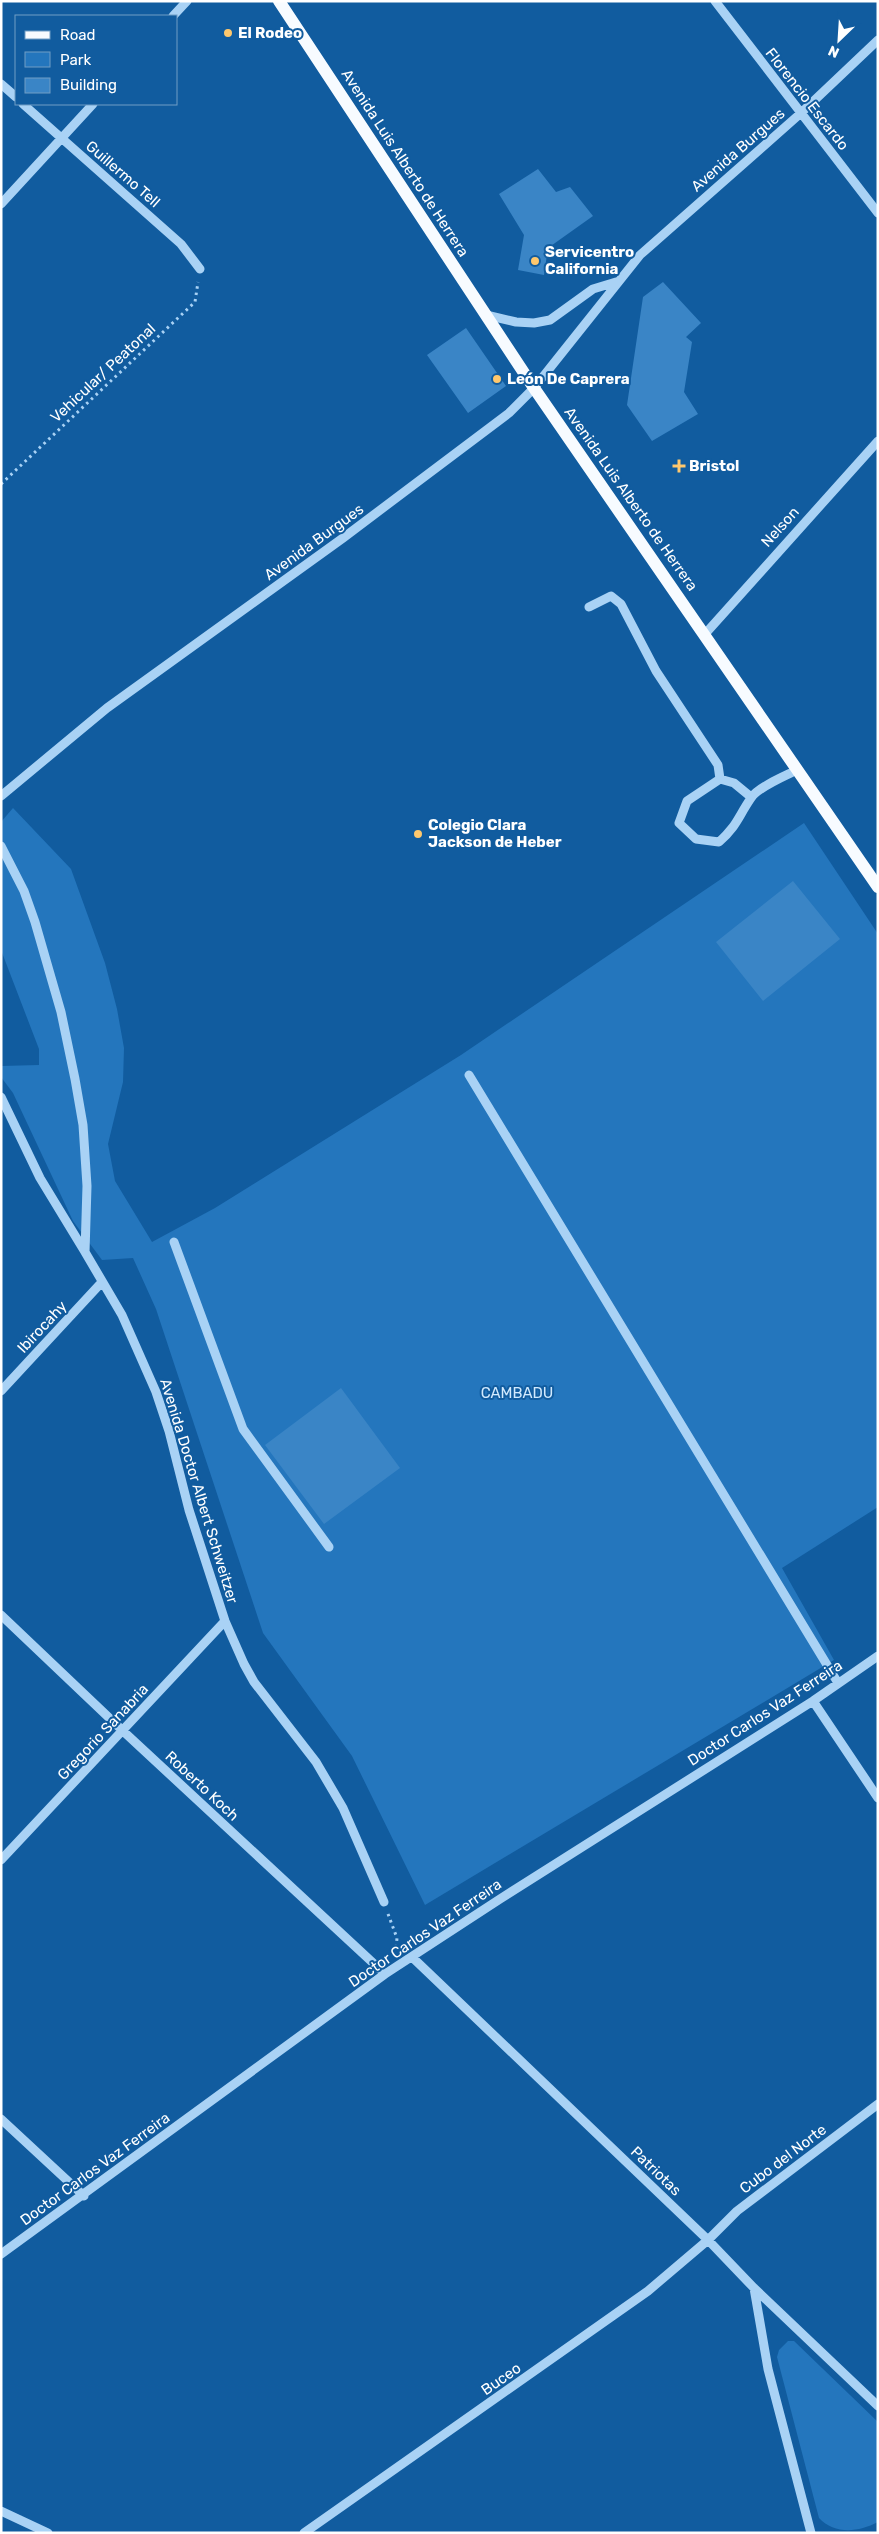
<svg xmlns="http://www.w3.org/2000/svg" width="879" height="2534" font-family="Rubik,sans-serif">
  <style>
    .green { fill: #2476bd }
    .building { fill: #3a85c6 }
    .lines { fill: none; stroke-linecap: round; stroke-linejoin: round }
    .path { stroke: #a9d2f5; stroke-width: 3; stroke-dasharray: 2.5 4; stroke-linecap: butt }
    .minor { stroke: #a9d2f5; stroke-width: 9 }
    .major { stroke: #f7fbff; stroke-width: 12 }
    .poi-dot { fill: #ffc86d; stroke: #115c9f; stroke-width: 2 }
    .labels { text-anchor: middle; stroke-width: 4; stroke-linejoin: round; paint-order: stroke }
    .poi-label { font-size: 15px; font-weight: bold; fill: #fff; stroke: #115c9f; text-anchor: start }
    .street-label { font-size: 15px; fill: #fff; stroke: #115c9f }
    .park-label { font-size: 15px; fill: #d2eafe; stroke: #115c9f }
  </style>
  <rect width="100%" height="100%" fill="#115c9f"/>
  <path class="green" d="M 13,808 L 71,869 L 105,963 L 117,1009 L 124,1048 L 123,1082 L 108,1144 L 115,1181 L 152,1242 L 215,1208 L 461,1055 L 804,823 L 878,934 L 878,1507 L 782,1568 L 834,1660 L 425,1905 L 352,1756 L 263,1633 L 156,1309 L 133,1258 L 102,1260 L 73,1221 L 13,1093 L 1,1077 L 1,1066 L 39,1065 L 39,1049 L 1,950 L 1,822 Z
    M 788,2341 L 794,2341 L 878,2422 L 878,2522 C 857,2533 834,2534 819,2518 L 777,2357 L 779,2350 Z"/>
  <path class="building" d="M 538,169 L 556,192 L 570,187 L 593,216 L 548,248 L 544,275 L 518,270 L 524,235 L 499,194 Z
    M 663,282 L 701,323 L 686,337 L 692,342 L 684,392 L 698,414 L 652,441 L 627,405 L 643,297 Z
    M 466,328 L 506,386 L 468,413 L 427,355 Z
    M 793,881 L 840,939 L 763,1001 L 716,942 Z
    M 341,1388 L 400,1468 L 324,1524 L 265,1445 Z"/>
  <g class="lines">
    <path class="path" d="M 1,484 L 195,302 L 198,282
      M 388,1914 L 397,1938 L 396,1949"/>
    <path class="minor" d="M 715,1 L 878,213
      M 173,16 L 187,1
      M 1,84 L 16,97
      M 23,104 L 181,244 L 200,269
      M 1,204 L 93,104
      M 486,315 L 516,322 L 534,323 L 550,320 L 593,289 L 616,282
      M 589,607 L 611,596 L 621,604 L 656,671 L 718,765 L 720,779
      M 705,634 L 878,441
      M 1,796 L 107,708 L 343,538 L 509,413 L 534,388 L 640,255 L 801,113 L 878,40
      M 751,797 L 734,783 L 720,779 L 687,801 L 679,823 L 696,839 L 719,842 C 737,826 738,817 751,798 C 758,787 785,776 797,770
      M 1,846 L 24,891 L 35,922 L 61,1012 L 75,1079 L 83,1125 L 87,1186 L 85,1252 L 122,1315 L 156,1392 L 169,1431 L 189,1510 L 225,1621 L 244,1664 L 254,1682 L 316,1762 L 343,1808 L 384,1902
      M 469,1075 L 838,1683
      M 1,1097 L 40,1178 L 85,1252
      M 174,1242 L 243,1429 L 329,1547
      M 1,1391 L 102,1282
      M 1,1615 L 123,1731 L 385,1974
      M 813,1701 L 878,1798
      M 1,1860 L 225,1621
      M 413,1958 L 708,2240 L 754,2288 L 878,2406
      M 1,2119 L 84,2196
      M 1,2254 L 385,1974 L 500,1899 L 813,1701 L 878,1656
      M 754,2288 L 768,2369 L 811,2533
      M 1,2511 L 48,2533
      M 304,2533 L 648,2291 L 708,2240 L 737,2211 L 878,2104"/>
    <path class="major" d="M 279,1 L 534,388 L 878,887"/>
  </g>
  <g class="poi-dot">
    <circle cx="228" cy="33" r="5"/>
    <circle cx="535" cy="261" r="5"/>
    <circle cx="497" cy="379" r="5"/>
    <path d="M676.5 458.5h5v5h5v5h-5v5h-5v-5h-5v-5h5z"/>
    <circle cx="418" cy="834" r="5"/>
  </g>
  <g class="labels">
    <g class="poi-label">
      <text x="238" y="38">El Rodeo</text>
      <text x="545" y="257">Servicentro<tspan x="545" dy="17">California</tspan></text>
      <text x="507" y="384">León De Caprera</text>
      <text x="689" y="471">Bristol</text>
      <text x="428" y="830">Colegio Clara<tspan x="428" dy="17">Jackson de Heber</tspan></text>
    </g>
    <g class="street-label">
      <text transform="translate(807 99) rotate(52)" y="5">Florencio Escardo</text>
      <text transform="translate(738 150) rotate(-41)" y="5">Avenida Burgues</text>
      <text transform="translate(405 163) rotate(57)" y="5">Avenida Luis Alberto de Herrera</text>
      <text transform="translate(123 174) rotate(41)" y="5">Guillermo Tell</text>
      <text transform="translate(103 373) rotate(-43)" y="5">Vehicular/ Peatonal</text>
      <text transform="translate(631 499) rotate(55)" y="5">Avenida Luis Alberto de Herrera</text>
      <text transform="translate(780 527) rotate(-48)" y="5">Nelson</text>
      <text transform="translate(314 542) rotate(-36)" y="5">Avenida Burgues</text>
      <text transform="translate(42 1327) rotate(-47)" y="5">Ibirocahy</text>
      <text transform="translate(199 1491) rotate(73)" y="5">Avenida Doctor Albert Schweitzer</text>
      <text transform="translate(765 1713) rotate(-33)" y="5">Doctor Carlos Vaz Ferreira</text>
      <text transform="translate(103 1732) rotate(-47)" y="5">Gregorio Sanabria</text>
      <text transform="translate(202 1786) rotate(43)" y="5">Roberto Koch</text>
      <text transform="translate(425 1933) rotate(-34)" y="5">Doctor Carlos Vaz Ferreira</text>
      <text transform="translate(783 2159) rotate(-37)" y="5">Cubo del Norte</text>
      <text transform="translate(95 2169) rotate(-36)" y="5">Doctor Carlos Vaz Ferreira</text>
      <text transform="translate(656 2171) rotate(44)" y="5">Patriotas</text>
      <text transform="translate(501 2379) rotate(-35)" y="5">Buceo</text>
    </g>
    <g class="park-label">
      <text x="517" y="1398">CAMBADU</text>
    </g>
  </g>
  <rect width="879" height="2534" fill="none" stroke="#ffffff" stroke-width="5"/>
  <rect x="15" y="15" width="162" height="90" fill="#115c9f" stroke="#709dc5"/>
  <rect x="25" y="31" width="25" height="8" fill="#f7fbff" stroke="#709dc5"/>
  <text x="60" y="40" font-size="15" fill="#ffffff">Road</text>
  <rect x="25" y="52" width="25" height="15" fill="#2476bd" stroke="#709dc5"/>
  <text x="60" y="65" font-size="15" fill="#ffffff">Park</text>
  <rect x="25" y="78" width="25" height="15" fill="#3a85c6" stroke="#709dc5"/>
  <text x="60" y="90" font-size="15" fill="#ffffff">Building</text>
  <g transform="translate(839 40) rotate(205)" stroke="#115c9f" stroke-width="4" paint-order="stroke">
  <path d="M0-4L9 19L0 12L-9 19Z" fill="#ffffff"/>
  <text y="-8" font-size="14" font-weight="bold" text-anchor="middle" fill="#ffffff">N</text>
  </g>
</svg>
